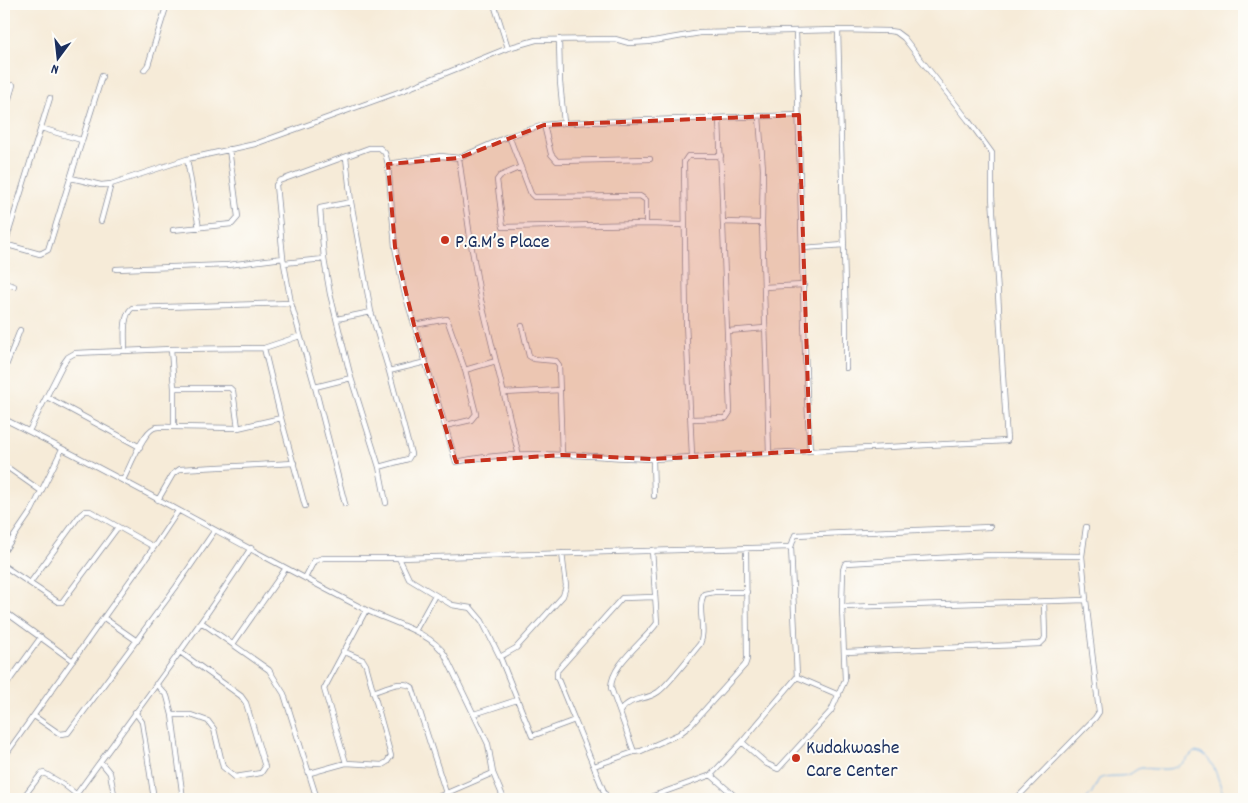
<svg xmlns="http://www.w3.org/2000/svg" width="1248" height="803" font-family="Dekko,sans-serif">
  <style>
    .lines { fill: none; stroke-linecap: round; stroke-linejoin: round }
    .stream { stroke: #78b1e8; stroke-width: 1 }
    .minor-casing { stroke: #888d9b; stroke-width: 6 }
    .minor { stroke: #fff; stroke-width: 4.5 }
    .marked { fill: #c8321e; fill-opacity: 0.2; stroke: #c8321e; stroke-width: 4; stroke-dasharray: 10 6; stroke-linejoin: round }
    .poi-dot { fill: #c8321e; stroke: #fdfcf7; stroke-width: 2 }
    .labels { text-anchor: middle; stroke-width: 4; stroke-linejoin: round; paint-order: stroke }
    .poi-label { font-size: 20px; fill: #1b2f5e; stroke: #fdfcf7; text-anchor: start }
  </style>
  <rect width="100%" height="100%" fill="#fdfcf7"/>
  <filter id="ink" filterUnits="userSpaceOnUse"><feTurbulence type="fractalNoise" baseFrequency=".02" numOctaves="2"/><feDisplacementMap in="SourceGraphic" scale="10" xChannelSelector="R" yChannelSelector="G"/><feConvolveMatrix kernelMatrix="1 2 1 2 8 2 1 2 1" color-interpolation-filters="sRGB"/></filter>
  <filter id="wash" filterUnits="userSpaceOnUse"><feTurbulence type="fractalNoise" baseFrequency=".0096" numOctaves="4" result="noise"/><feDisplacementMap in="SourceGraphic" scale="20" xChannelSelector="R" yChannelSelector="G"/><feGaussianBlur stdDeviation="1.12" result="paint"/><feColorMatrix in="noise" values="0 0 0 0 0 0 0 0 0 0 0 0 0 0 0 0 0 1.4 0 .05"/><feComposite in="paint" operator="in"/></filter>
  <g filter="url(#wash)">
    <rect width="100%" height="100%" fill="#f6ebd8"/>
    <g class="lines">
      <path class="stream" d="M 1086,799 L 1091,794 L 1099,779 C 1108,774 1121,778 1130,774 C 1134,772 1136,769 1141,768 C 1145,768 1151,769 1157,769 C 1176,770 1181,766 1194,752 C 1215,753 1218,783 1225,799"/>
    </g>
  </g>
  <g filter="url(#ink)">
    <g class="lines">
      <g class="minor-casing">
        <path id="minor" d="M 494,4 L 508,48
          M 838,30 L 846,324 L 846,368
          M 796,32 C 801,171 801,311 810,451
          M 559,39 L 560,82 L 564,123
          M 144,70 L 148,65 L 167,4
          M 4,115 L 13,85
          M 759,117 L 763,169 L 762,223 L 769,453
          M 544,125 L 551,154 L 557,161 L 650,159
          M 41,128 L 81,140
          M 509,136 L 531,194 L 534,197 L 640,196 L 646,200 L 646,224
          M 346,157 L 351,202 L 371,312 L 389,371 L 411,454 L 408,459 L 379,467
          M 459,158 L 471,244 L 481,300 L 519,456
          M 187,159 L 199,228
          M 388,164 L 441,156 L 459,158 L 509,136 L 544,125 L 564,123 L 799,115
          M 521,167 L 500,176 L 497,180 L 503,227 L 646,224 L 684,225
          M 71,178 L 101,185 L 111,184 L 187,159 L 255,144 L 404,90 L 508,48 L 536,40 L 615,39 L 629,43 L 648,42 L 700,33 L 838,30 L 889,31 L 896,32 L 904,38 L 968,120 L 992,153 L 992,196 L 1007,441 L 653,459 L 654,496
          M 351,202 L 320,208 L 324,259 L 330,294 L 351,378 L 379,467 L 386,503
          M 101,221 L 111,184
          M 723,222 L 762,223
          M 173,230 L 232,224 L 238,217 L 229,149
          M 4,244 L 40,254 L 48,250 L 102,76
          M 5,244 L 50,98
          M 803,248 L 844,245
          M 284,263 L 324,259
          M 116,269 L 228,265 L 283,258
          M 4,283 L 14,286
          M 764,287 L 804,285
          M 337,319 L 371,312
          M 414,325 L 447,319 L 465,370 L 476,414 L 471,420 L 445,426
          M 522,326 L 529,356 L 534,359 L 556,361 L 559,365 L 562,455
          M 728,331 L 765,328
          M 264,348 L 281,418 L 305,506
          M 171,349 L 174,388 L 174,427 L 238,428 L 281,418
          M 125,351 C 125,339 122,316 132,308 L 291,303
          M 465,370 L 496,361
          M 4,371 L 20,330
          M 389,371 L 426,362
          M 351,378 L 315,387 L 291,303 L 283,258 L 276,185 L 279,181 L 369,148 L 380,148 L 385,153 L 388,164 L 395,247 L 404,291 L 456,462 C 517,448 591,457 653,459
          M 315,387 L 345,504
          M 174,388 L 230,388 L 233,391 L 238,428
          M 504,393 L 560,390
          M 47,397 L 140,447
          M 4,419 C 125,479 243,547 364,609 C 387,621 432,632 445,655 L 488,744 L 493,773 L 504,799
          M 691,419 L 726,418 L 730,412 L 719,118
          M 29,431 L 63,364 L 68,357 L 75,353 L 171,349 L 264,348 L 300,336
          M 692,456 L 686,322 L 684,162 L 688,156 L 721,156
          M 4,465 L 41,491
          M 123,480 C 129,469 143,432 154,428 C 159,426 168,427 174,427
          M 158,500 L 173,474 L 180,469 L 294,463
          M 4,551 L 32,510 L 62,449
          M 399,558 L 409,579 L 452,605 L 471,608 L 482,621 L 500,657 L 532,736 L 575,720
          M 4,566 L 58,602 L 62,602 L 118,527
          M 305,578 L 314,561 L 323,558 L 399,558 L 791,547
          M 30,583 L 80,515 L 85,511 L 90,511 L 154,547
          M 842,607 L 1086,600
          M 4,611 L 73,661
          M 104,618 L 137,641
          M 201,622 L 269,670 L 284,694 L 317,799
          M 415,631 L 435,595
          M 233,644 L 286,568
          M 845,652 L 1040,644 L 1044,640 L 1045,637 L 1044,602
          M 500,657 L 516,648 L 563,596 L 566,586 L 562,553
          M 797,677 L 839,695
          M 156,684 L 167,696 L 172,715 L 183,799
          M 4,688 L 41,637
          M 373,692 C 384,689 401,679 412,687 L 446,793
          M 620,711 C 633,695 644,702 658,692 C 670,683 689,657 700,644 C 707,629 696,609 704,594 L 714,592 L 747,592
          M 135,712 L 142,722 L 154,799
          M 474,714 L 517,700
          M 172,715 L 191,715 L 208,721 L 214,729 L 223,767 L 235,777 L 261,773 L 265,767 L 246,703 L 241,696 L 180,652
          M 34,716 L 60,734 L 68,733 L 176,587 L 215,530
          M 742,742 L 767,764 L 778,769 L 831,711 L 845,680 L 842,607 L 843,570 L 845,564 L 847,563 L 991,555 L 1082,556 L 1086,527
          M 634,752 L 611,688 C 611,664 644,642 657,623 L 652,550
          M 4,757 L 154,547 L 178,511
          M 101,762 L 110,773 L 115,799
          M 346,763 L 324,689 L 366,610
          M 594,766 L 634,752 L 641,751 L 679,734 L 691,725 L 745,665 L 747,659 L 746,549
          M 310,773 L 346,763 L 382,765 L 387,762 L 391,756 L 366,665 L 363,660 L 343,651
          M 711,775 L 738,799
          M 22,799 L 41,774 L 44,773 L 63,784 L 77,795
          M 73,799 C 133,716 195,634 251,548
          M 433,799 L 493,773
          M 607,799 L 557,677 L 557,671 L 622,598 L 655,597
          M 645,799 L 711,775 L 742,742 L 797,677 L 791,547 L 795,535 L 990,527
          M 1016,799 L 1095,718 L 1099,712 L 1086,600 L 1082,556"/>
      </g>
      <use href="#minor" class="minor"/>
    </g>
  </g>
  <path class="marked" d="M 799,115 L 810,451 L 653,459 L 562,455 L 456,462 L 414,325 L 395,247 L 388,164 L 459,158 L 544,125 Z"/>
  <g class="poi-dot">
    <circle cx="445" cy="240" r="5"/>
    <circle cx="796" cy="758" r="5"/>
  </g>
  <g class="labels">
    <g class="poi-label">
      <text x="455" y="247">P.G.M’s Place</text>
      <text x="806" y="753">Kudakwashe<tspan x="806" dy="23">Care Center</tspan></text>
    </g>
  </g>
  <rect width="1248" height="803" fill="none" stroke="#fdfcf7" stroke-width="20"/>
  <g transform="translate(58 58) rotate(195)" stroke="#fdfcf7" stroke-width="4" paint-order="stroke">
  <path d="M0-4L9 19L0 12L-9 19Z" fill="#1b2f5e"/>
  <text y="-8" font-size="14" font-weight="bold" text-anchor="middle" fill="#1b2f5e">N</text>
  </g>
</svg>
